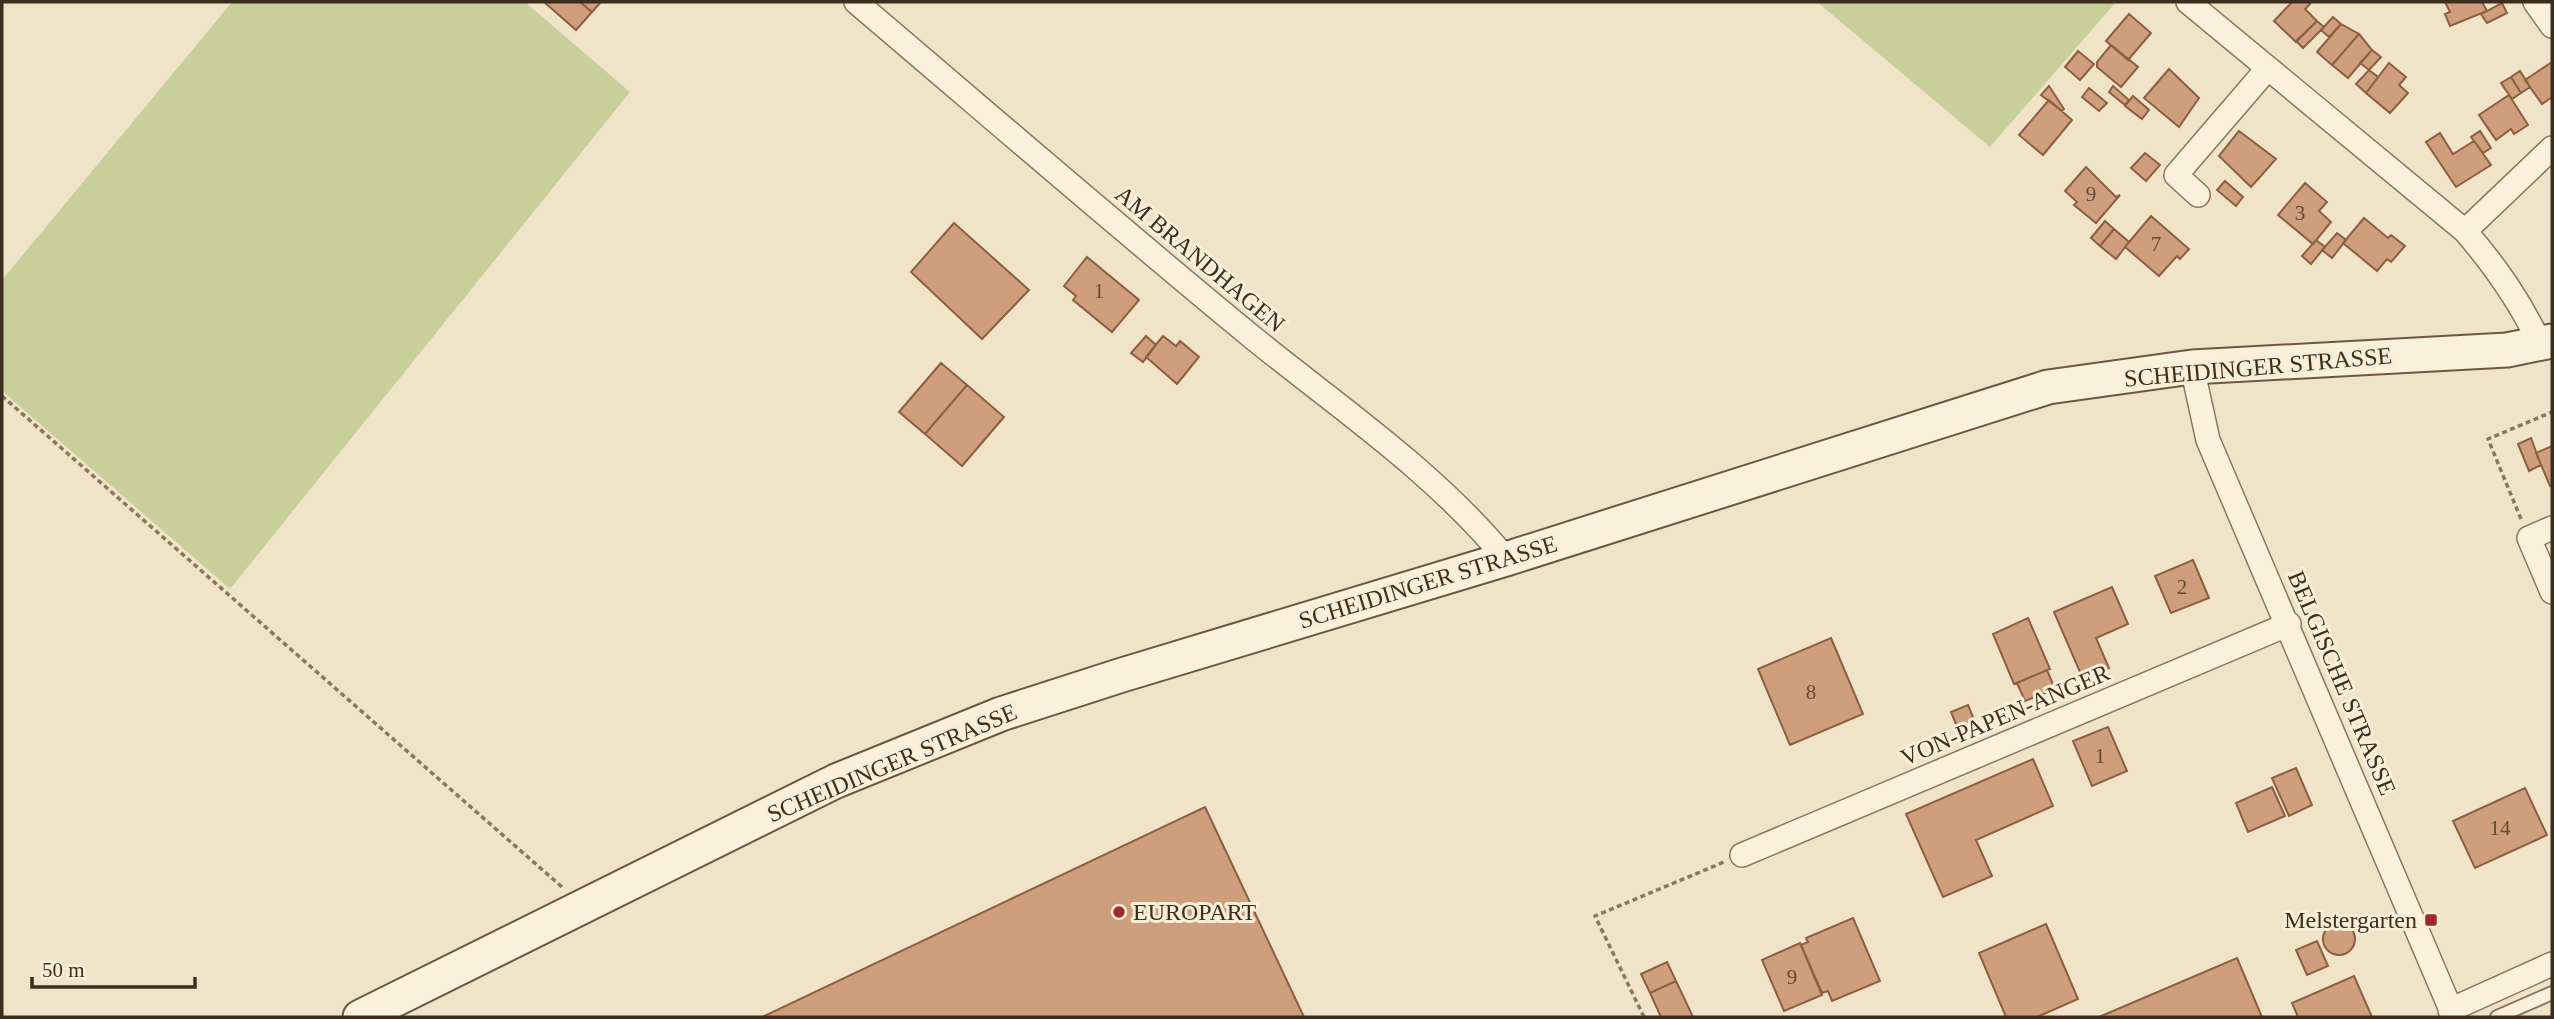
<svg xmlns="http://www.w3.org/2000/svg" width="2554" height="1019" font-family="'Times New Roman',serif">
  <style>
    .green { fill: #c9cf9b }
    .building { fill: #cf9f7d; stroke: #8d5f41; stroke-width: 2 }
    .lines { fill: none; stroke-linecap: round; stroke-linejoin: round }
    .service-casing { stroke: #8d765c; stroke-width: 16 }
    .minor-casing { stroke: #8d765c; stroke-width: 26 }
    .secondary-casing { stroke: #6f573f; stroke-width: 37 }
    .path { stroke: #8d765c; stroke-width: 3.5; stroke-dasharray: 5 3.5; stroke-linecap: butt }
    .service { stroke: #faf1dc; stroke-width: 12 }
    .minor { stroke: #faf1dc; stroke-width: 23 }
    .secondary { stroke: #faf1dc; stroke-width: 33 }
    .poi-dot { fill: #9e2a2b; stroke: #f7eed8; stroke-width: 2.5 }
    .labels { text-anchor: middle; stroke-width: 6; stroke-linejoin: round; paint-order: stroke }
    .number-label { font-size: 21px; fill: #624a37 }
    .street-label { font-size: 24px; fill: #3d2e20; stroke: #f7eed8 }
    .poi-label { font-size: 24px; fill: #3d2e20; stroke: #f7eed8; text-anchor: start }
  </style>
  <rect width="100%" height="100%" fill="#f0e4c8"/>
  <path class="green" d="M 232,2 L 525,2 L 630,92 L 230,589 L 2,391 L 2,280 Z
    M 1817,2 L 2116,2 L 1990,147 Z"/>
  <path class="building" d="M 544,2 L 580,2 L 592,12 L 576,30 Z
    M 580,2 L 601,2 L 592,12 Z
    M 2292,2 L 2308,2 L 2310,4 L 2305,9 L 2317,21 L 2296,42 L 2274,21 Z
    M 2445,2 L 2482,2 L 2487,11 L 2450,26 L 2445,14 L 2450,12 Z
    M 2502,3 L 2507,13 L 2487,23 L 2481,14 Z
    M 2129,14 L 2151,33 L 2128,60 L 2106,41 Z
    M 2333,17 L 2341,24 L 2329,37 L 2321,30 Z
    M 2317,21 L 2324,27 L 2303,48 L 2296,41 Z
    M 2341,24 L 2359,34 L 2332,65 L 2317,52 Z
    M 2359,34 L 2372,50 L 2348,78 L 2332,65 Z
    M 2111,45 L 2138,67 L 2121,87 L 2097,67 L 2097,62 Z
    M 2372,50 L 2381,57 L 2369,70 L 2360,63 Z
    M 2078,51 L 2094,64 L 2080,80 L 2065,67 Z
    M 2552,62 L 2552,97 L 2542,104 L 2525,80 Z
    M 2389,63 L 2406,77 L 2399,85 L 2408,93 L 2390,113 L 2366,93 Z
    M 2169,69 L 2199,98 L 2179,127 L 2144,98 Z
    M 2369,70 L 2378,77 L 2366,93 L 2356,84 Z
    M 2520,71 L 2530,87 L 2521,93 L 2511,77 Z
    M 2511,77 L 2521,93 L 2512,99 L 2501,83 Z
    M 2049,86 L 2064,109 L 2062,111 L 2041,95 Z
    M 2113,86 L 2129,100 L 2125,105 L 2109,92 Z
    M 2089,88 L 2107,103 L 2099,111 L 2082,97 Z
    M 2509,95 L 2528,125 L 2514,134 L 2511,129 L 2496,140 L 2479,115 Z
    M 2133,96 L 2149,110 L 2142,119 L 2125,106 Z
    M 2049,100 L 2072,120 L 2043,155 L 2019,135 Z
    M 2239,131 L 2276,159 L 2251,187 L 2219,156 Z
    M 2480,131 L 2491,148 L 2483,153 L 2471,137 Z
    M 2440,133 L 2453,154 L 2474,141 L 2491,165 L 2456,187 L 2426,142 Z
    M 2145,153 L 2160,165 L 2146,181 L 2131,168 Z
    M 2086,167 L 2116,197 L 2120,195 L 2096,223 L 2074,205 L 2077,202 L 2065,191 Z
    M 2225,181 L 2243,197 L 2236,206 L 2217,190 Z
    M 2305,183 L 2327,202 L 2319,211 L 2331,222 L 2313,244 L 2278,215 Z
    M 2151,216 L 2189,249 L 2180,259 L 2177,256 L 2159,276 L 2125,247 Z
    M 2364,218 L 2388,238 L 2391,235 L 2405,246 L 2391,262 L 2387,259 L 2377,271 L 2343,243 Z
    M 2105,221 L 2114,229 L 2100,246 L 2091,238 Z
    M 954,223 L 1029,290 L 982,339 L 911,272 Z
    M 2114,229 L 2129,242 L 2116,259 L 2100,246 Z
    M 2337,233 L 2346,240 L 2332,258 L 2322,250 Z
    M 2316,240 L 2325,247 L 2311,264 L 2302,256 Z
    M 1087,257 L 1139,300 L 1112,332 L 1073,300 L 1076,296 L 1064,286 Z
    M 1146,336 L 1156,345 L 1143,362 L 1131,353 Z
    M 1163,336 L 1176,346 L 1180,341 L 1199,357 L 1177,384 L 1146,357 Z
    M 941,363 L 967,385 L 925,434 L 899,412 Z
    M 967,385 L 1004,417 L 962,466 L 925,434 Z
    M 2531,438 L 2541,465 L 2529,471 L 2518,444 Z
    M 2552,446 L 2552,485 L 2550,486 L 2536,453 Z
    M 2193,560 L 2209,598 L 2171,613 L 2155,576 Z
    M 2112,587 L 2128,624 L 2096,638 L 2109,668 L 2083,679 L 2054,612 Z
    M 2028,618 L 2050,669 L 2014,684 L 1993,634 Z
    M 1831,638 L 1863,714 L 1790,745 L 1758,669 Z
    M 2047,670 L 2055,689 L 2025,701 L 2017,683 Z
    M 1968,705 L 1975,722 L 1958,729 L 1951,712 Z
    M 2108,727 L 2127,771 L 2092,786 L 2073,741 Z
    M 2033,759 L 2053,806 L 1976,840 L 1992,876 L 1943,897 L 1906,814 Z
    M 2296,768 L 2312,805 L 2289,816 L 2272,778 Z
    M 2272,787 L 2285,816 L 2248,832 L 2236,803 Z
    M 2525,788 L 2547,835 L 2475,868 L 2453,821 Z
    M 1205,807 L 1304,1017 L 762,1017 Z
    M 1853,918 L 1880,981 L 1832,1001 L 1828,991 L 1822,993 L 1801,945 L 1808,942 L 1806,938 Z
    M2323 939a16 16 0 1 1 32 0a16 16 0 1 1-32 0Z
    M 2046,924 L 2078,999 L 2037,1017 L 2006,1017 L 1979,953 Z
    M 2317,941 L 2328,966 L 2307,975 L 2296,950 Z
    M 1800,943 L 1822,995 L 1784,1011 L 1762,960 Z
    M 2237,958 L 2262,1017 L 2099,1017 Z
    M 1667,962 L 1676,981 L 1650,993 L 1641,974 Z
    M 2354,976 L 2372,1017 L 2298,1017 L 2292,1003 Z
    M 1676,981 L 1693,1017 L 1661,1017 L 1650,993 Z"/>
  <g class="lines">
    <g class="service-casing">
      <path id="service" d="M 2497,1017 L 2552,993"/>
    </g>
    <g class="minor-casing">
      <path id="minor" d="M 856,2 C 988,114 1118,227 1252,337 C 1338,407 1435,472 1506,559
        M 2188,2 L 2465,231 C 2496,267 2520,301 2540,344
        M 2535,2 L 2552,26
        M 2198,195 L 2176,175 L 2268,68
        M 2465,231 L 2552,148
        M 2192,367 L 2208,440 L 2454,1017
        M 2552,528 L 2529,538 L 2552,592
        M 1742,855 L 2289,624
        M 2450,1010 L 2552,964"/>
    </g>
    <g class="secondary-casing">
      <path id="secondary" d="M 360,1017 L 836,781 L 1001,714 L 1122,675 L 1506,559 L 2048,387 L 2192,367 L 2507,350 L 2552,341"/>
    </g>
    <path class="path" d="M 2,396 L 562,887
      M 2521,519 L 2488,439 L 2552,412
      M 1644,1017 L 1595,916 L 1724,862"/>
    <use href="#service" class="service"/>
    <use href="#minor" class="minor"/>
    <use href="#secondary" class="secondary"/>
  </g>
  <g class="poi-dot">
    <circle cx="1119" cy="912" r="7"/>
    <rect x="2424" y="913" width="14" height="14" rx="3.5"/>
  </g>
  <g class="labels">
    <g class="number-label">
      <text x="2091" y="201">9</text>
      <text x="2300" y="220">3</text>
      <text x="2156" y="251">7</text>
      <text x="1099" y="298">1</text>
      <text x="2182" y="594">2</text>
      <text x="1811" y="699">8</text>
      <text x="2100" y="763">1</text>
      <text x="2500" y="835">14</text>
      <text x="1792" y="984">9</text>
    </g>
    <g class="street-label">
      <text transform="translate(1200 259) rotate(40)" y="8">AM BRANDHAGEN</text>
      <text transform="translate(2258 367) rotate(-5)" y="8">SCHEIDINGER STRASSE</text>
      <text transform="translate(1428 582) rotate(-17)" y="8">SCHEIDINGER STRASSE</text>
      <text transform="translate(2342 683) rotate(67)" y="8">BELGISCHE STRASSE</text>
      <text transform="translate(2005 715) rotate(-23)" y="8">VON-PAPEN-ANGER</text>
      <text transform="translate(892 763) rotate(-23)" y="8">SCHEIDINGER STRASSE</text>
    </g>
    <g class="poi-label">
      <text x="1133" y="920">EUROPART</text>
      <text x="2417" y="928" text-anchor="end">Melstergarten</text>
    </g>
  </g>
  <rect width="2554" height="1019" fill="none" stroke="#3d2e20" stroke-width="7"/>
  <path d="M32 977v10h163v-10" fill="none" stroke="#3d2e20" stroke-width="3.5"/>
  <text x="42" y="977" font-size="21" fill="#3d2e20" stroke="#f7eed8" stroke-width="5" paint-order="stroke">50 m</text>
</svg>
